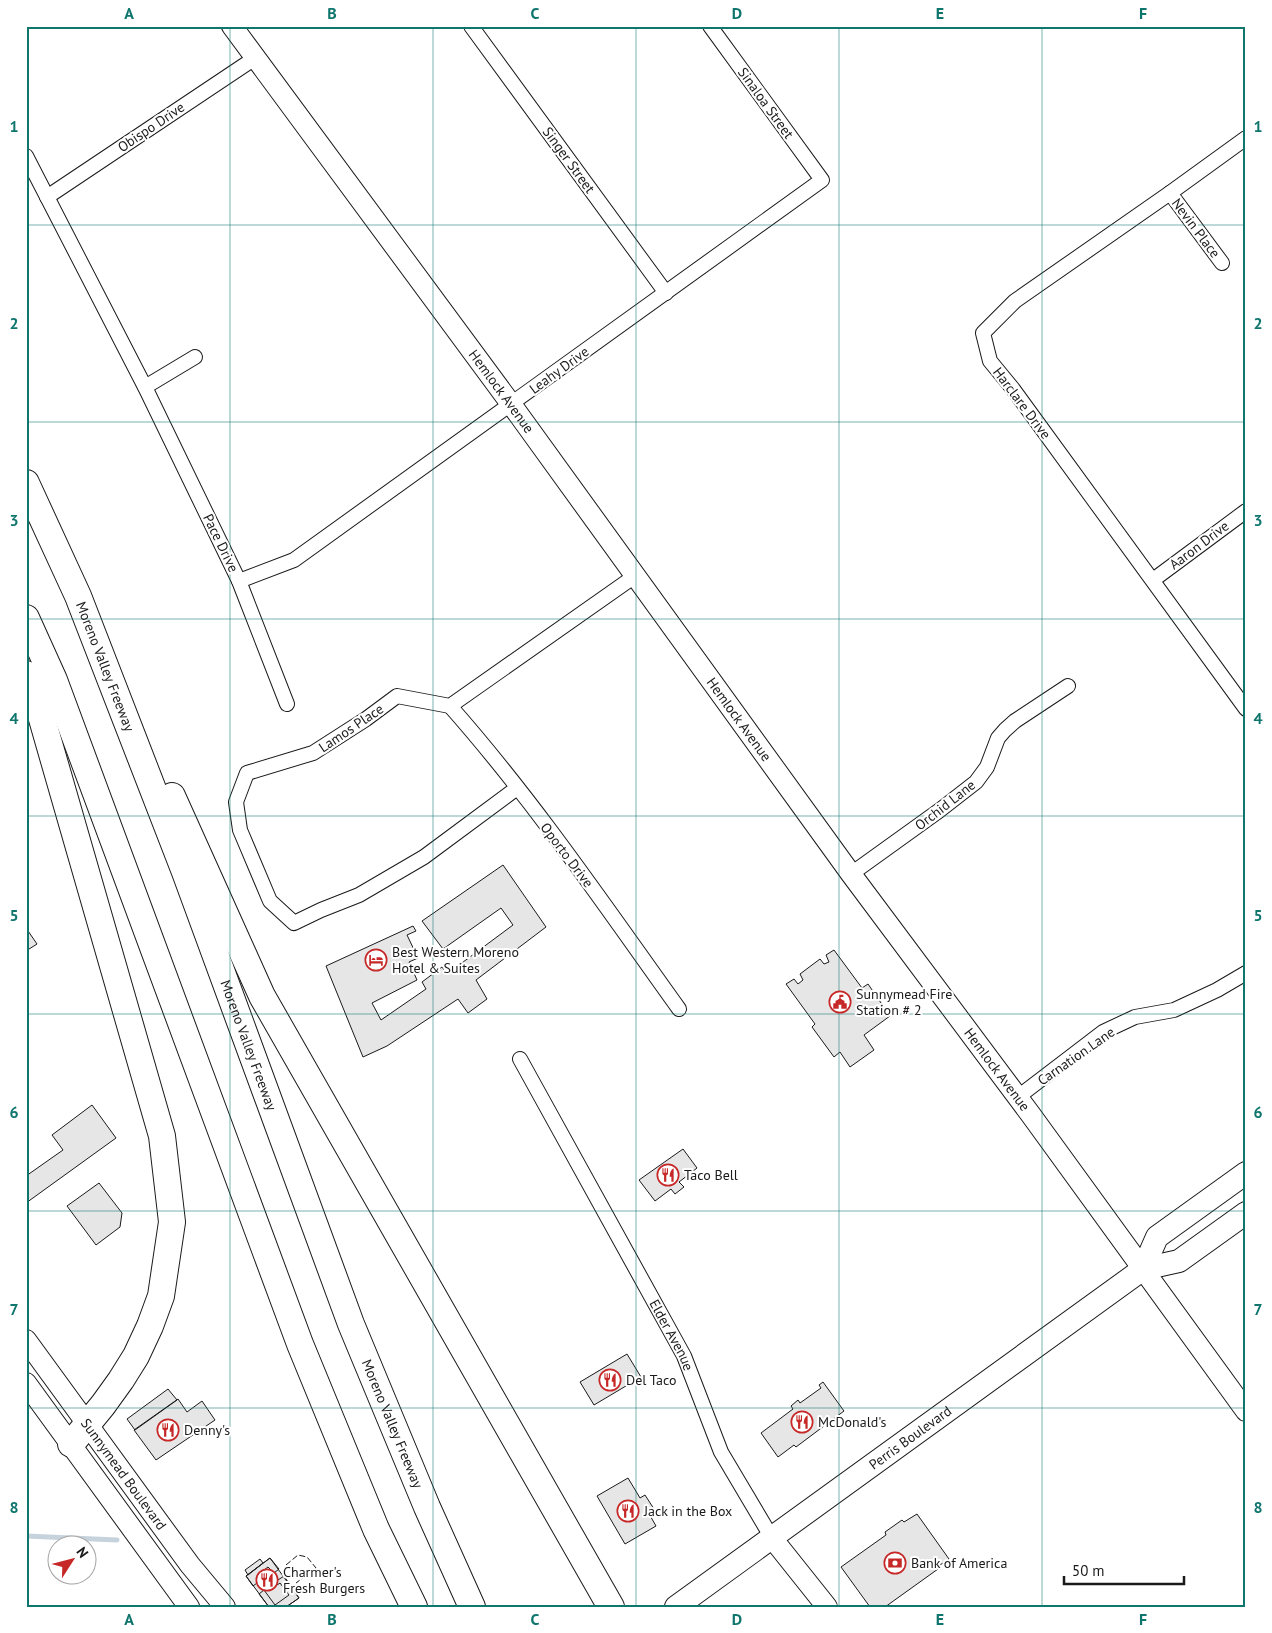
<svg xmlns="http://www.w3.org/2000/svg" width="1272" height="1633" font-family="'PT Sans',sans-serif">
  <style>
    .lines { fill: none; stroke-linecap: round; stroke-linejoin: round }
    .stream { stroke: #c6d2dc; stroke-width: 5 }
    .building { fill: #e6e6e6; stroke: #1a1a1a }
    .street-casing { stroke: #1a1a1a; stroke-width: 16 }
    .secondary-casing { stroke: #1a1a1a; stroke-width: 22 }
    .primary-casing { stroke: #1a1a1a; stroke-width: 24 }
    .highway-casing { stroke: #1a1a1a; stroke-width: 28 }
    .street { stroke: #fff; stroke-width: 14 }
    .secondary { stroke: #fff; stroke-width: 20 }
    .primary { stroke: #fff; stroke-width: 22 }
    .highway { stroke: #fff; stroke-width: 26 }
    .fence { stroke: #1a1a1a; stroke-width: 1; stroke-dasharray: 6 2.5; stroke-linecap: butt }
    .grid { fill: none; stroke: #0f766e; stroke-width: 1; stroke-opacity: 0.55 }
    .labels { text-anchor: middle; stroke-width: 4; stroke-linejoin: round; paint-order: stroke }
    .street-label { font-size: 14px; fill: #1a1a1a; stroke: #fff }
    .poi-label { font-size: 14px; fill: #1a1a1a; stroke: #fff; text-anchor: start }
    .neatline { fill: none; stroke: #0f766e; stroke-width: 2 }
    .grid-label { font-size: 16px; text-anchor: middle; font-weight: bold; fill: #0f766e }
  </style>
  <rect width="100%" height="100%" fill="#fff"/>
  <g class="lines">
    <path class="stream" d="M 26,1536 L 117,1540"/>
  </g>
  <path class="building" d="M 503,865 L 546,927 L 476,980 L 487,999 L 468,1013 L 458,999 L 387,1046 L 363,1057 L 326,966 L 413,926 L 416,931 L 407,935 L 418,958 L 409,962 L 417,980 L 372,1003 L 381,1020 L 426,989 L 422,982 L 442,967 L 447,974 L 513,925 L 501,908 L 443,949 L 422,921 Z
    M 26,928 L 37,944 L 26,951 Z
    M 834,950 L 862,988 L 868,984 L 890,1016 L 864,1035 L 874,1050 L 850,1067 L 840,1052 L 834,1057 L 812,1027 L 815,1024 L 786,984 L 794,979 L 798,984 L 803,980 L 800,974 L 820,959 L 824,964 L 829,962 L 826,955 Z
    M 92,1105 L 116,1138 L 26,1203 L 26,1176 L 63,1150 L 52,1135 Z
    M 683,1149 L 697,1168 L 679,1182 L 684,1187 L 675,1194 L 671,1189 L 655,1201 L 639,1180 Z
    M 99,1183 L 122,1213 L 120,1227 L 96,1245 L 67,1206 Z
    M 627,1354 L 641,1377 L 594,1405 L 580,1382 Z
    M 823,1382 L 844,1411 L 796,1447 L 794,1445 L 778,1457 L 761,1433 L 793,1409 L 791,1406 L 798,1400 L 800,1403 L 821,1388 L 819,1385 Z
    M 168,1389 L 177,1400 L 135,1430 L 127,1419 Z
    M 178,1399 L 187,1412 L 202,1401 L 215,1420 L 156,1460 L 134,1430 Z
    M 628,1478 L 640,1498 L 645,1495 L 654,1509 L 648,1512 L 656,1526 L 625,1544 L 597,1496 Z
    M 917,1514 L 949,1559 L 937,1567 L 938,1569 L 885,1607 L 870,1607 L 841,1567 L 886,1535 L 885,1532 L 902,1520 L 904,1522 Z
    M 270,1558 L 299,1598 L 286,1607 L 269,1607 L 246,1576 Z
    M 270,1558 L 279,1569 L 274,1573 L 268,1567 L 257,1575 L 261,1580 L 253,1586 L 246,1576 Z
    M 260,1559 L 263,1563 L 248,1575 L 245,1570 Z
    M 284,1576 L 299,1598 L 286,1607 L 269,1607 L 259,1594 L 264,1590 L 275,1605 L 289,1595 L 280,1583 L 277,1585 L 275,1582 Z"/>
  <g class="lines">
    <g class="street-casing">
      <g id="street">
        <path d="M 471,26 L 666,293"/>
        <path d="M 1246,138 L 1170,193 L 1015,301 L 983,333 L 990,361 L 1013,389 L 1246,709"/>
        <path d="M 26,156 L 145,387 L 239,581 L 287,704"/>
        <path d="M 1170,193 L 1222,263"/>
        <path d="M 47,197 L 255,58"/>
        <path d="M 145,387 L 195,357"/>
        <path d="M 1153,580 L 1246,511"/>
        <path d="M 239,581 L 294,560 L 822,180 L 710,26"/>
        <path d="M 450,706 C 534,801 605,906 679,1009"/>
        <path d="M 517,788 L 424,857 L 359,895 L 321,910 L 294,923 L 270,901 L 240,830 L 236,802 L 247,773 L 313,753 L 366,719 L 397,696 L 450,706 L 635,576"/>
        <path d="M 851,874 L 940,810 L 976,782 L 987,767 L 998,738 L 1005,730 L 1015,721 L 1068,686"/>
        <path id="s1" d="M 520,1059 L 684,1356 L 721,1452 L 772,1538"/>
        <path d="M 1018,1097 L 1103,1032 L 1135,1017 L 1174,1010 L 1217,990 L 1246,973"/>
      </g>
    </g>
    <g class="secondary-casing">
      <g id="secondary">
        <path id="s2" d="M 232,26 L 511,404 L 851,874 L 1031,1115 L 1246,1411"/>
        <path id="s3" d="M 26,1340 L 190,1565 L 225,1607"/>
        <path d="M 26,1383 L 189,1607"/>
        <path d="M 772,1538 L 827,1607"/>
      </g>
    </g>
    <g class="primary-casing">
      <g id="primary">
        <path d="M 1143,1269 L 1157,1237 L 1246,1173"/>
        <path id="s4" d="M 676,1607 L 1143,1269 L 1179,1261 L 1246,1213"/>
      </g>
    </g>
    <g class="highway-casing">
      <g id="highway">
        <path id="s5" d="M 26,483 L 78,596 L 185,872 L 351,1324 L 427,1507 L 472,1607"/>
        <path d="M 26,618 L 54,680 L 300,1344 L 376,1529 L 414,1607"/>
        <path d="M 26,674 L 40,712 L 162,1136 L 172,1222 L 161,1296 L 150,1326 L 136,1356 L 121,1380 L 103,1405 L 71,1444"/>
        <path d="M 172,796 L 262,996 L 611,1607"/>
      </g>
    </g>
    <use href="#street" class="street"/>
    <use href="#secondary" class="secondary"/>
    <use href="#primary" class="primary"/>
    <use href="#highway" class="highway"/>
    <path class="fence" d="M 286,1565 L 298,1555 L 307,1557 L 316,1568 L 296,1583"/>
  </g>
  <path class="grid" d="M 230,26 L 230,1607M 433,26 L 433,1607M 636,26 L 636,1607M 839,26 L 839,1607M 1042,26 L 1042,1607M 26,225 L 1246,225M 26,422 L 1246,422M 26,619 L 1246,619M 26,816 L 1246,816M 26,1014 L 1246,1014M 26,1211 L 1246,1211M 26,1408 L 1246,1408"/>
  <defs>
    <g id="hotel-ring" transform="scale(1.125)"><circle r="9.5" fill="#fff" stroke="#c62828" stroke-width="1.5"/><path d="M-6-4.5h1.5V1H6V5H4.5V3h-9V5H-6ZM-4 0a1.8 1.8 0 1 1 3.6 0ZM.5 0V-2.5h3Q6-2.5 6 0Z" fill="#c62828"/></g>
    <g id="civic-ring" transform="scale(1.125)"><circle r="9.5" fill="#fff" stroke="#c62828" stroke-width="1.5"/><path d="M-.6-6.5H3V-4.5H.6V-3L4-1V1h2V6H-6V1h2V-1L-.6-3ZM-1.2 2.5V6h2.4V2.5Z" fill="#c62828"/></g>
    <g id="restaurant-ring" transform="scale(1.125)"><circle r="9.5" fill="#fff" stroke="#c62828" stroke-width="1.5"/><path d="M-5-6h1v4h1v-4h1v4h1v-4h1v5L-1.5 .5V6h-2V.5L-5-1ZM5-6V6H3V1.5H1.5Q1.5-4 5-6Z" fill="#c62828"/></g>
    <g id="bank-ring" transform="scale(1.125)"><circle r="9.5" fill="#fff" stroke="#c62828" stroke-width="1.5"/><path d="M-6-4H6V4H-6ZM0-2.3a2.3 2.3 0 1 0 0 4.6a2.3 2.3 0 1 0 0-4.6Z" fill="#c62828"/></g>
  </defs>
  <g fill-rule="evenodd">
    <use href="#hotel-ring" x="376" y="960"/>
    <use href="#civic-ring" x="840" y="1002"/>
    <use href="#restaurant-ring" x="668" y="1175"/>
    <use href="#restaurant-ring" x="610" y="1380"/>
    <use href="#restaurant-ring" x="802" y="1422"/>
    <use href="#restaurant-ring" x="168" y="1430"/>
    <use href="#restaurant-ring" x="628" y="1511"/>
    <use href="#bank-ring" x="895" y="1563"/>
    <use href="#restaurant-ring" x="267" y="1580"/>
  </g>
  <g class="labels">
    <g class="street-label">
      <text transform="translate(766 103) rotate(54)" y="5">Sinaloa Street</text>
      <text transform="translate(151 127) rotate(-34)" y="5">Obispo Drive</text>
      <text transform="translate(569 160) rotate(54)" y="5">Singer Street</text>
      <text transform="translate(1196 228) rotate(53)" y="5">Nevin Place</text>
      <text transform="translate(559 370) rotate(-36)" y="5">Leahy Drive</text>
      <text dy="5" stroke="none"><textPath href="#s2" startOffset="454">Hemlock Avenue</textPath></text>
      <text transform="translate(1022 403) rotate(53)" y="5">Harclare Drive</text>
      <text transform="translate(221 543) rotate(64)" y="5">Pace Drive</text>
      <text transform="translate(1199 545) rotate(-37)" y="5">Aaron Drive</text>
      <text dy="5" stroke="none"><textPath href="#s5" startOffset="200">Moreno Valley Freeway</textPath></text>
      <text dy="5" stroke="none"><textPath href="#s2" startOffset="859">Hemlock Avenue</textPath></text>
      <text transform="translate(351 728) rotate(-34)" y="5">Lamos Place</text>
      <text transform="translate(945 805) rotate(-38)" y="5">Orchid Lane</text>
      <text transform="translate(567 855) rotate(53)" y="5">Oporto Drive</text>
      <text dy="5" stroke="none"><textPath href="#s5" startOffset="605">Moreno Valley Freeway</textPath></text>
      <text transform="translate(1076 1056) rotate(-35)" y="5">Carnation Lane</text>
      <text dy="5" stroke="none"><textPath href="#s2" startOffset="1294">Hemlock Avenue</textPath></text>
      <text dy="5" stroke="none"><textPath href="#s1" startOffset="315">Elder Avenue</textPath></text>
      <text dy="5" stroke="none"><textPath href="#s5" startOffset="1010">Moreno Valley Freeway</textPath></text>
      <text dy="5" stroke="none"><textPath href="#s4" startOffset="289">Perris Boulevard</textPath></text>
      <text dy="5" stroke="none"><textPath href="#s3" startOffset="166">Sunnymead Boulevard</textPath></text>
    </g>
    <g class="poi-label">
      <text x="392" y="957">Best Western Moreno<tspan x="392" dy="16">Hotel &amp; Suites</tspan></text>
      <text x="856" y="999">Sunnymead Fire<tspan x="856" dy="16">Station # 2</tspan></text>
      <text x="684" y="1180">Taco Bell</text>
      <text x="626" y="1385">Del Taco</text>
      <text x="818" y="1427">McDonald's</text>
      <text x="184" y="1435">Denny's</text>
      <text x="644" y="1516">Jack in the Box</text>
      <text x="911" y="1568">Bank of America</text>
      <text x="283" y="1577">Charmer's<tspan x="283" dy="16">Fresh Burgers</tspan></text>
    </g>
  </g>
  <rect width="1272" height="1633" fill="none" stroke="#ffffff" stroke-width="55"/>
  <g transform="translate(72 1560) rotate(54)"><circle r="24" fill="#ffffff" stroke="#a3a3a3"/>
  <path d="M0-4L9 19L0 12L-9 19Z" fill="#c62828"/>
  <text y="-8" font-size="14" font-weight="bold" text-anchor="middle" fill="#1a1a1a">N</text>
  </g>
  <path d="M1064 1576v8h120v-8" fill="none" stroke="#1a1a1a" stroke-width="2.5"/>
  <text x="1072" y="1576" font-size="15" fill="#1a1a1a" stroke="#ffffff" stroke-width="4" paint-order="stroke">50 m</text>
  <rect x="28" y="28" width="1216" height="1578" class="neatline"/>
  <g class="grid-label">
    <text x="129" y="19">A</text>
    <text x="332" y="19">B</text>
    <text x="535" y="19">C</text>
    <text x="737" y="19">D</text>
    <text x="940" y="19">E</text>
    <text x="1143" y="19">F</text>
    <text x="14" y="132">1</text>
    <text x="1258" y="132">1</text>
    <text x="14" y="329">2</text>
    <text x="1258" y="329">2</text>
    <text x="14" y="526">3</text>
    <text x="1258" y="526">3</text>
    <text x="14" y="724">4</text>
    <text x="1258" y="724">4</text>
    <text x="14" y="921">5</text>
    <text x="1258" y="921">5</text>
    <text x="14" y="1118">6</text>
    <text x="1258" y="1118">6</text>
    <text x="14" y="1315">7</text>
    <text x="1258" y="1315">7</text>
    <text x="14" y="1513">8</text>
    <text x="1258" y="1513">8</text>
    <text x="129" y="1625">A</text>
    <text x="332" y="1625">B</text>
    <text x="535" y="1625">C</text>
    <text x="737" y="1625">D</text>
    <text x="940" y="1625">E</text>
    <text x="1143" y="1625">F</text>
  </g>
</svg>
